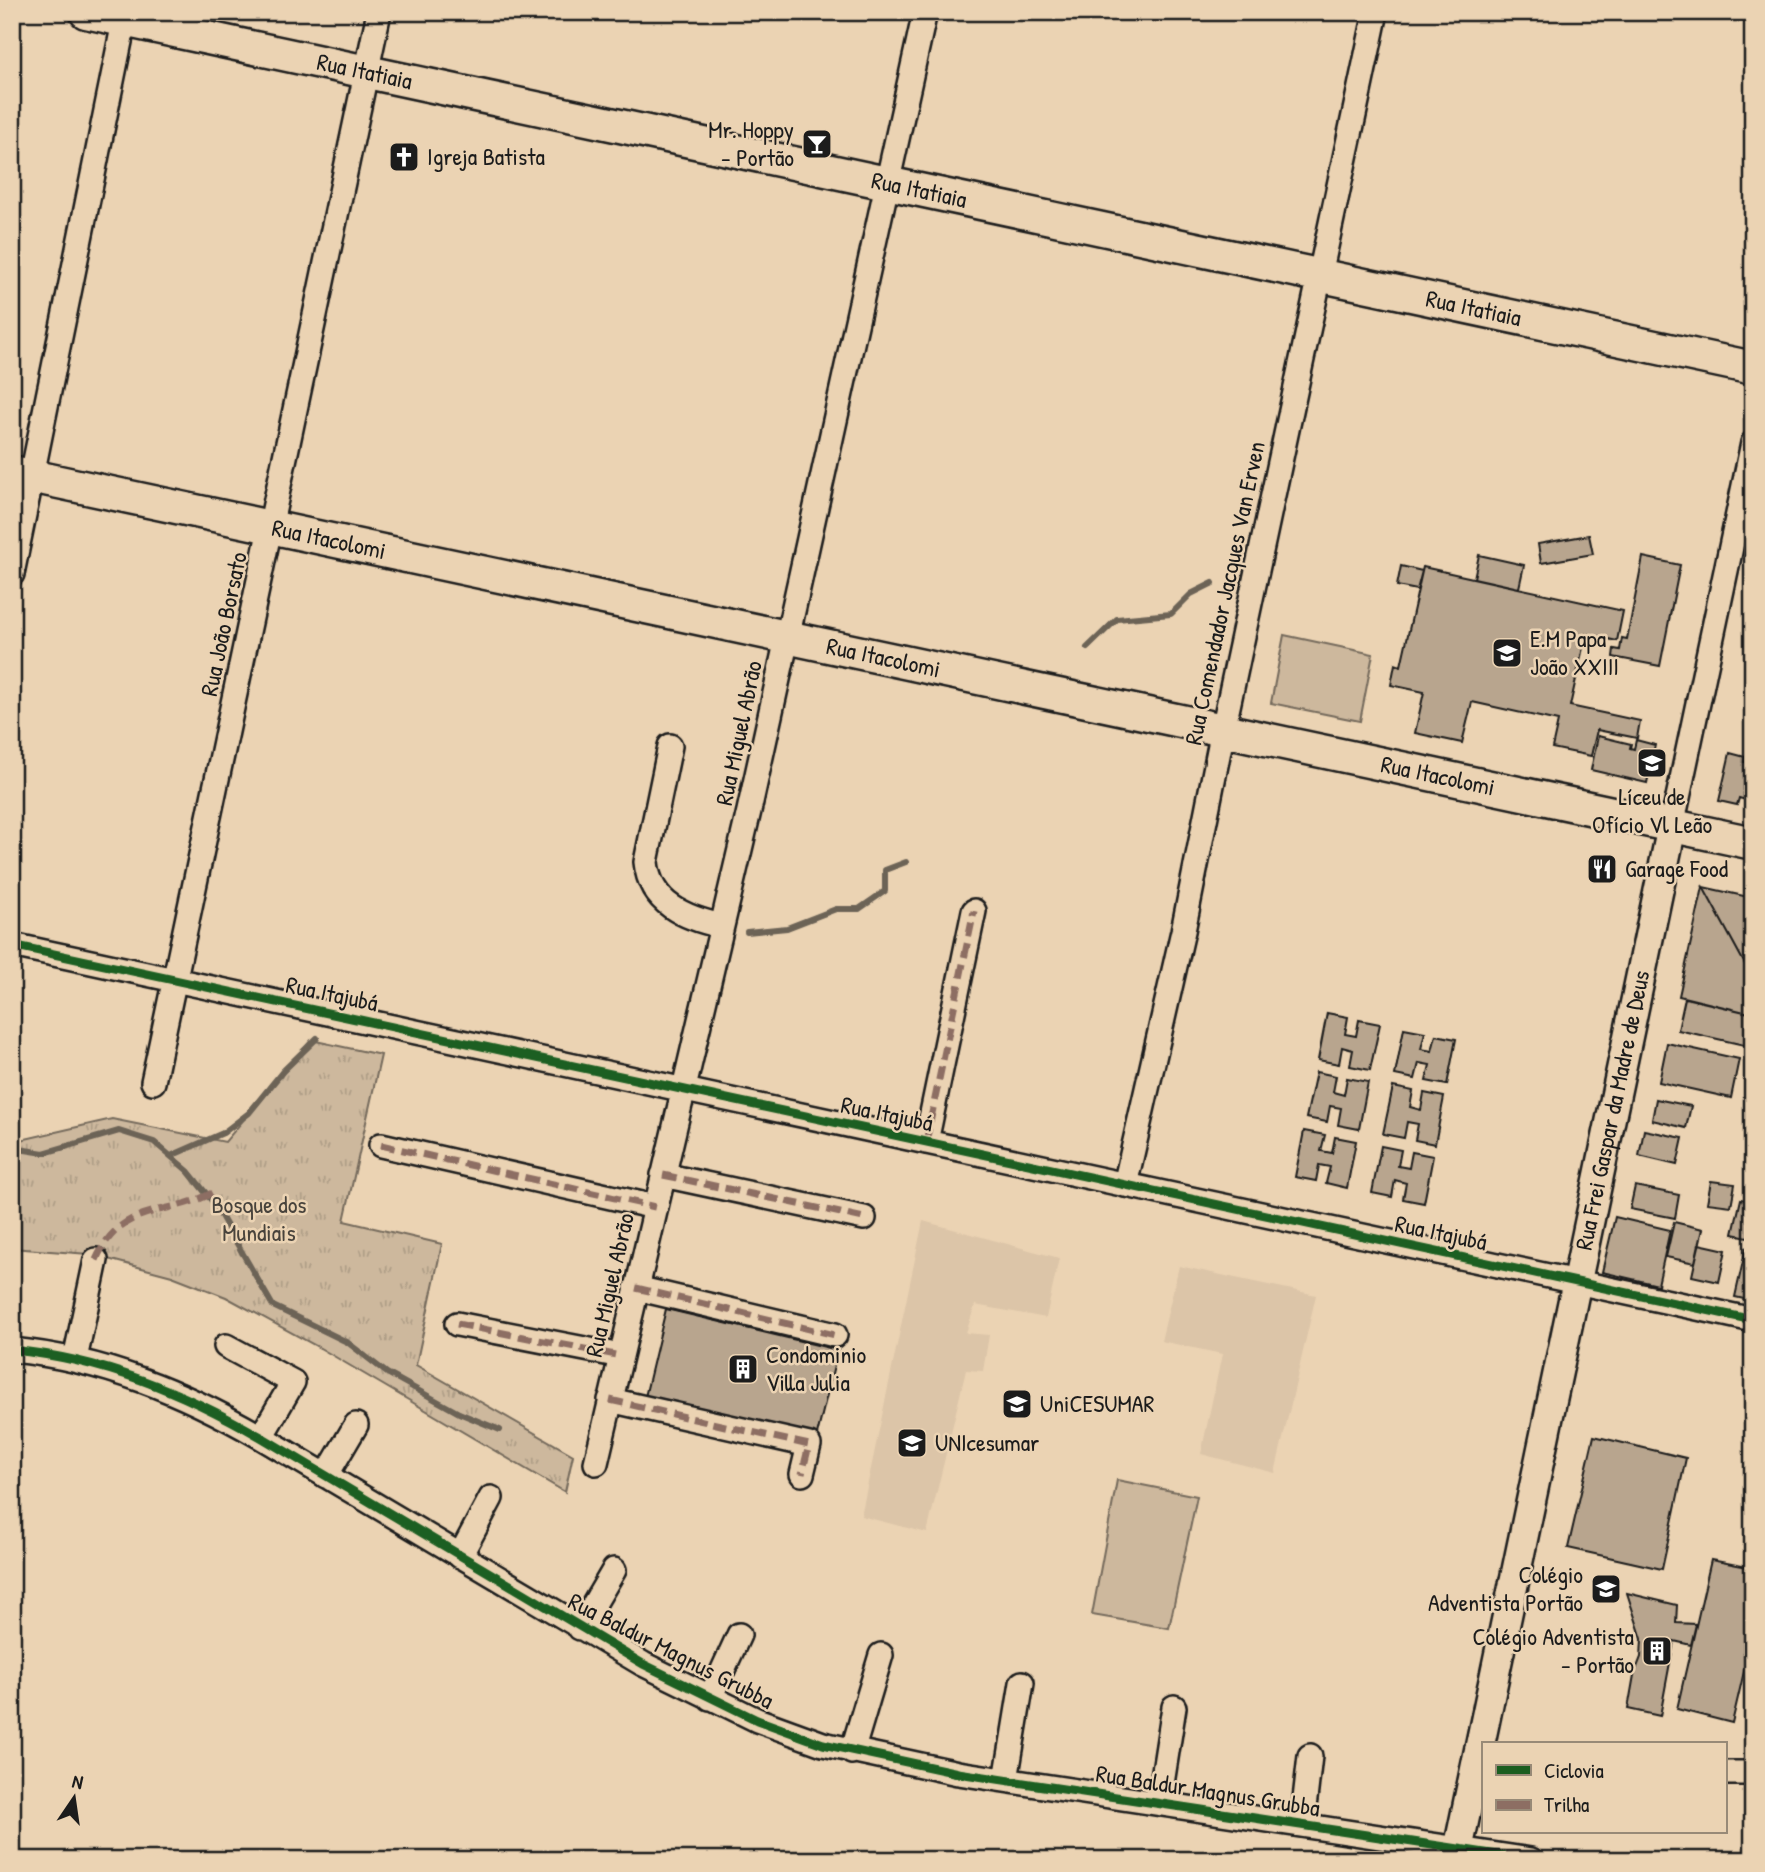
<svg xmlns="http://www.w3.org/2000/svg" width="1765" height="1872" font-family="'Patrick Hand',sans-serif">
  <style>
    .built { fill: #dcc5a8 }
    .grass { fill: url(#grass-tufts); stroke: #746a5c; stroke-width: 2 }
    .pitch { fill: #cdb89d; stroke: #746a5c; stroke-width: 2 }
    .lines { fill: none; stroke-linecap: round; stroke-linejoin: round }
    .stream { stroke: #6c6357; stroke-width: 6 }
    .building { fill: #b8a58e; stroke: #1c1c1c; stroke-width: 2 }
    .minor-casing { stroke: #1c1c1c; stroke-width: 28 }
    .tertiary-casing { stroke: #1c1c1c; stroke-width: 33 }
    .secondary-casing { stroke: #1c1c1c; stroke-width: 37 }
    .minor { stroke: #ebd3b3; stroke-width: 23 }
    .tertiary { stroke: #ebd3b3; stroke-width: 28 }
    .secondary { stroke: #ebd3b3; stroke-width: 32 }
    .quiet { stroke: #8d6e63; stroke-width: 7; stroke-dasharray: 14 7; stroke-linecap: butt }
    .cycleway-casing { stroke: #ebd3b3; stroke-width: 13 }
    .cycleway { stroke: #1b5e20; stroke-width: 9 }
    .labels { text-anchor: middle; stroke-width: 5; stroke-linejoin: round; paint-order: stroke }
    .street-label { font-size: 24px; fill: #1c1c1c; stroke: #ebd3b3 }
    .poi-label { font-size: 24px; fill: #1c1c1c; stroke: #ebd3b3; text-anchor: start }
    .park-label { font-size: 24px; fill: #48433c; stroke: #ebd3b3 }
  </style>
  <defs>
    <pattern id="grass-tufts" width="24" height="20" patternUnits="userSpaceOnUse" patternTransform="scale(1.75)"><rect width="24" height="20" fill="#cdb89d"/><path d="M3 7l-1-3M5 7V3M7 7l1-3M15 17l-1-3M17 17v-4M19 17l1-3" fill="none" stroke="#af9e87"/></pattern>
  </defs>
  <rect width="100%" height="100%" fill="#ebd3b3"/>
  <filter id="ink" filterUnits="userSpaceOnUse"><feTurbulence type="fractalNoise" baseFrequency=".0143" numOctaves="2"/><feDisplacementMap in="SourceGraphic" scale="14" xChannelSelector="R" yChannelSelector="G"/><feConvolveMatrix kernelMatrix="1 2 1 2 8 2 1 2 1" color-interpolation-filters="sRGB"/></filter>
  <g filter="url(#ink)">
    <path class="built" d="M 923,1221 L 1059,1258 L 1046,1318 L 975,1305 L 966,1333 L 989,1335 L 983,1371 L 966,1370 L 927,1533 L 861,1516 Z
      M 1179,1266 L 1316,1295 L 1275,1473 L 1201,1454 L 1222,1354 L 1161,1341 Z"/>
    <path class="grass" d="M 311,1040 L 381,1055 L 344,1221 L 442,1244 L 416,1365 L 573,1455 L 565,1492 L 320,1348 L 226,1297 L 172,1276 L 89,1254 L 12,1248 L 12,1142 L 112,1119 L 225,1142 Z"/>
    <path class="pitch" d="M 1284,635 L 1373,654 L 1360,721 L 1271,703 Z
      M 1117,1480 L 1197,1496 L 1169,1628 L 1092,1615 Z"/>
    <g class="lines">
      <path class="stream" d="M 1087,648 L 1117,619 L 1171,614 L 1191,594 L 1213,583
        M 747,932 L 787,928 L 836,909 L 859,909 L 885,891 L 885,870 L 906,862
        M 12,1151 L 19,1149 L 44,1153 L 119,1131 L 154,1142 L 188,1171 L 213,1202 L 273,1306 L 347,1342 L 387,1373 L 459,1413 L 500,1430
        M 173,1155 L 223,1133 L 249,1113 L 283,1071 L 317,1038"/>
    </g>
    <path class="building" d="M 1589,535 L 1593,554 L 1541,563 L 1538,544 Z
      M 1479,555 L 1524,565 L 1519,588 L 1474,578 Z
      M 1643,557 L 1680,565 L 1660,666 L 1613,657 L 1614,649 L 1620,650 L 1622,638 L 1627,639 Z
      M 1401,566 L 1422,571 L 1417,590 L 1397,586 Z
      M 1423,567 L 1623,611 L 1617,641 L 1586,634 L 1570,706 L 1640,721 L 1637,738 L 1597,730 L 1591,756 L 1552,748 L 1558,721 L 1472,702 L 1462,743 L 1415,733 L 1424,692 L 1391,685 L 1395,664 L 1401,666 Z
      M 1598,736 L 1631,744 L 1630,748 L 1634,749 L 1636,740 L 1655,745 L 1647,783 L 1591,770 Z
      M 1730,753 L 1745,757 L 1744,762 L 1753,764 L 1753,802 L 1739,798 L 1737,805 L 1719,801 Z
      M 1703,887 L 1753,898 L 1753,967 L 1746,966 Z
      M 1703,887 L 1746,966 L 1753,967 L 1753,1014 L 1679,996 Z
      M 1685,998 L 1753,1014 L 1753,1047 L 1678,1030 Z
      M 1327,1013 L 1348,1017 L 1345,1034 L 1356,1036 L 1359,1020 L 1380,1024 L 1370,1070 L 1350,1066 L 1353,1050 L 1342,1047 L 1339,1064 L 1318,1060 Z
      M 1404,1028 L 1425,1032 L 1421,1049 L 1432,1051 L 1436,1035 L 1456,1039 L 1447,1085 L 1426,1081 L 1430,1065 L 1419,1063 L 1415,1079 L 1395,1075 Z
      M 1667,1043 L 1739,1059 L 1731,1098 L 1659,1082 Z
      M 1316,1072 L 1336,1076 L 1333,1092 L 1344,1095 L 1347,1078 L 1368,1082 L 1359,1129 L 1338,1125 L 1341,1108 L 1330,1106 L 1327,1122 L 1306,1118 Z
      M 1393,1087 L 1413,1091 L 1410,1107 L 1421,1110 L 1424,1093 L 1444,1097 L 1435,1144 L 1415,1140 L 1418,1124 L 1407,1122 L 1404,1138 L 1383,1134 Z
      M 1656,1099 L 1691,1106 L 1686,1128 L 1652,1120 Z
      M 1644,1130 L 1683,1138 L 1677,1165 L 1639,1156 Z
      M 1304,1131 L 1325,1135 L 1321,1151 L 1332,1153 L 1335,1137 L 1356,1141 L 1347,1188 L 1326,1183 L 1330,1167 L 1319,1165 L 1316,1181 L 1295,1177 Z
      M 1381,1146 L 1401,1150 L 1398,1166 L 1409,1168 L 1412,1152 L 1433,1156 L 1424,1203 L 1403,1199 L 1406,1183 L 1395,1180 L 1392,1197 L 1372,1193 Z
      M 1711,1181 L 1735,1184 L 1731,1206 L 1707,1203 Z
      M 1635,1186 L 1679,1195 L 1675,1218 L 1630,1209 Z
      M 1741,1199 L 1753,1202 L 1753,1238 L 1733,1234 Z
      M 1615,1217 L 1670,1230 L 1658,1285 L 1602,1272 Z
      M 1674,1222 L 1703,1229 L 1695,1263 L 1666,1257 Z
      M 1699,1244 L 1726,1250 L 1719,1282 L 1692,1276 Z
      M 1746,1248 L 1753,1250 L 1753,1301 L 1735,1297 Z
      M 666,1309 L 838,1350 L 816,1439 L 645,1397 Z
      M 1594,1436 L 1686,1458 L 1662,1569 L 1568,1548 Z
      M 1711,1560 L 1753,1568 L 1753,1633 L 1732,1723 L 1677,1709 Z
      M 1627,1593 L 1677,1605 L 1676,1623 L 1696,1624 L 1691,1645 L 1674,1641 L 1660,1716 L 1628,1709 L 1634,1675 L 1641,1657 L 1642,1639 Z"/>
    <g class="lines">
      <g class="minor-casing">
        <path id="minor" d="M 12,574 L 126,12
          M 670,746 L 646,862 C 650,904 685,918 722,926
          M 1672,826 L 1753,443
          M 12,945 L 1753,1320
          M 153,1082 L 379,12
          M 926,1142 L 974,911
          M 381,1145 L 655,1207
          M 663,1175 L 864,1218
          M 1125,1185 L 1183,931 L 1223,730 L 1376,12
          M 636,1288 L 835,1335
          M 457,1324 L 621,1356
          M 226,1346 L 293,1382 L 261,1437
          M 12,1350 C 103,1359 183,1392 261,1437 L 643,1664 L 757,1720 L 823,1744 L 958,1773 L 1531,1860
          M 75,1359 L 96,1260
          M 610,1400 L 809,1445 L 802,1474
          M 596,1463 L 749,811 L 925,12
          M 326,1476 L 356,1425
          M 460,1556 L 491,1498
          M 580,1628 L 614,1570
          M 710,1698 L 739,1635
          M 852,1752 L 881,1655
          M 1725,1773 L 1753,1773
          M 1006,1780 L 1022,1683
          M 1159,1803 L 1174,1707
          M 1302,1825 L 1310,1756"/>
      </g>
      <g class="tertiary-casing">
        <g id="tertiary">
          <path id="s1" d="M 1456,1860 L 1672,826"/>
        </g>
      </g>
      <g class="secondary-casing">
        <g id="secondary">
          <path id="s2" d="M 86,12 L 1753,368"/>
          <path id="s3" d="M 12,472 L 1753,843"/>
        </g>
      </g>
      <use href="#minor" class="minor"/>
      <use href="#tertiary" class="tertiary"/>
      <use href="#secondary" class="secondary"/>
      <path class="quiet" d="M 926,1142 L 974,911
        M 381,1145 L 655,1207
        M 663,1175 L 864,1218
        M 96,1260 C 122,1200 167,1218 214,1192
        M 636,1288 L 835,1335
        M 457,1324 L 621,1356
        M 610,1400 L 809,1445 L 802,1474"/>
      <g class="cycleway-casing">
        <path id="cycleway" d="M 12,945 L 1753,1320
          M 12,1350 C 103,1359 183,1392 261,1437 L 643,1664 L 757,1720 L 823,1744 L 958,1773 L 1531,1860"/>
      </g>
      <use href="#cycleway" class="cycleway"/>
    </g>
  </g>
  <defs>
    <g id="bar-square" transform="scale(1.575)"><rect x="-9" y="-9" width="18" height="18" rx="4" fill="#1c1c1c" stroke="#ebd3b3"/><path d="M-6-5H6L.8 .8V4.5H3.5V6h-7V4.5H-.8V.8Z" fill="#fff"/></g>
    <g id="church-square" transform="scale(1.575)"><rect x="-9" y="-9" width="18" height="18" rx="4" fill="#1c1c1c" stroke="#ebd3b3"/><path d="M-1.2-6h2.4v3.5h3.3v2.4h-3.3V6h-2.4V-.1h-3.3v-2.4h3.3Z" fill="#fff"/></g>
    <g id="school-square" transform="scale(1.575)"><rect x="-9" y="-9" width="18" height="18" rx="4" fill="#1c1c1c" stroke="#ebd3b3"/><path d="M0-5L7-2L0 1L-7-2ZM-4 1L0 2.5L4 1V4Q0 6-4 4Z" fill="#fff"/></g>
    <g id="restaurant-square" transform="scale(1.575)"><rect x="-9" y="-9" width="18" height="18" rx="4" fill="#1c1c1c" stroke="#ebd3b3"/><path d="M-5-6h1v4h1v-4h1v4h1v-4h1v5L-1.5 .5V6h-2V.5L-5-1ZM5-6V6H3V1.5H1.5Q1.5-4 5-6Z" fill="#fff"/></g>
    <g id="building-square" transform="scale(1.575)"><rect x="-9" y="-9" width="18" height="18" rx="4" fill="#1c1c1c" stroke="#ebd3b3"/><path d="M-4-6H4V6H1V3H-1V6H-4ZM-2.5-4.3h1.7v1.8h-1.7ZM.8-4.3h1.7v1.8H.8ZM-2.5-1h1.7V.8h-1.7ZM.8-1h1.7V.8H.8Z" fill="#fff"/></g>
    <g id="university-square" transform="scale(1.575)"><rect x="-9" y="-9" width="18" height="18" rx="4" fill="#1c1c1c" stroke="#ebd3b3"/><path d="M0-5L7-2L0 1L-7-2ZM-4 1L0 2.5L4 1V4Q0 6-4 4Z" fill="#fff"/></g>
  </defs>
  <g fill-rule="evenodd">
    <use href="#bar-square" x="817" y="144"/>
    <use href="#church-square" x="404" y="157"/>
    <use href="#school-square" x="1507" y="653"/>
    <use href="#school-square" x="1652" y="763"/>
    <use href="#restaurant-square" x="1602" y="869"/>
    <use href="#building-square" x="743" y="1369"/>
    <use href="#university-square" x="1017" y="1404"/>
    <use href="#school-square" x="912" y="1443"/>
    <use href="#school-square" x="1606" y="1589"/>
    <use href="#building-square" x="1657" y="1651"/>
  </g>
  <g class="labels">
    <g class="street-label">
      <text dy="8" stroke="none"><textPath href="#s2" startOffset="285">Rua Itatiaia</textPath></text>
      <text dy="8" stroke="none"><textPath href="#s2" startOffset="852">Rua Itatiaia</textPath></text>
      <text dy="8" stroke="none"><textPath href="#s2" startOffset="1419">Rua Itatiaia</textPath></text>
      <text dy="8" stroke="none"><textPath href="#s3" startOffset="324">Rua Itacolomi</textPath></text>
      <text transform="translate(1225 593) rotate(-78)" y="8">Rua Comendador Jacques Van Erven</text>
      <text transform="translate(224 624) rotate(-78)" y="8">Rua João Borsato</text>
      <text dy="8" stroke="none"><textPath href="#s3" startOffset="891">Rua Itacolomi</textPath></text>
      <text transform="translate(739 733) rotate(-78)" y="8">Rua Miguel Abrão</text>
      <text dy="8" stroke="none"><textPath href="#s3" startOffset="1458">Rua Itacolomi</textPath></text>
      <text transform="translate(332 994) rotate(12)" y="8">Rua Itajubá</text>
      <text dy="8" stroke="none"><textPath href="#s1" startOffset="766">Rua Frei Gaspar da Madre de Deus</textPath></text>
      <text transform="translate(887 1114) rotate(12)" y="8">Rua Itajubá</text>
      <text transform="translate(1441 1233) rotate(12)" y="8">Rua Itajubá</text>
      <text transform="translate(610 1285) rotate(-77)" y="8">Rua Miguel Abrão</text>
      <text transform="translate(671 1651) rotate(27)" y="8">Rua Baldur Magnus Grubba</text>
      <text transform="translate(1208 1791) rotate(9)" y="8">Rua Baldur Magnus Grubba</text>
    </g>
    <g class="poi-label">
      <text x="794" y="138" text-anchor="end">Mr. Hoppy<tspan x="794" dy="28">- Portão</tspan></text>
      <text x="427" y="165">Igreja Batista</text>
      <text x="1530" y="647">E.M Papa<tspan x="1530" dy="28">João XXIII</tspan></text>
      <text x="1652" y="805" text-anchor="middle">Líceu de<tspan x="1652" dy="28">Ofício Vl Leão</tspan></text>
      <text x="1625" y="877">Garage Food</text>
      <text x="766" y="1363">Condominio<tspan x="766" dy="28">Villa Julia</tspan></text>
      <text x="1040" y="1412">UniCESUMAR</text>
      <text x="935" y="1451">UNIcesumar</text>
      <text x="1583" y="1583" text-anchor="end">Colégio<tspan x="1583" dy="28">Adventista Portão</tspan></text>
      <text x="1634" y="1645" text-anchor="end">Colégio Adventista<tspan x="1634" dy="28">- Portão</tspan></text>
    </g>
    <g class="park-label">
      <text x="259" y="1213">Bosque dos<tspan x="259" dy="28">Mundiais</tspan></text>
    </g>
  </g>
  <rect width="1765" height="1872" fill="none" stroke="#ebd3b3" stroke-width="42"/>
  <rect x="21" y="21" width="1723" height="1830" fill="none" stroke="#1c1c1c" stroke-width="2.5" filter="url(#ink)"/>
  <rect x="1482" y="1742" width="245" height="91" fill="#ebd3b3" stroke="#988a77" stroke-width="2"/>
  <rect x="1496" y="1765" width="35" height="10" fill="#1b5e20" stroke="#988a77" stroke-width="2"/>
  <text x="1544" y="1778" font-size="21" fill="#1c1c1c">Ciclovia</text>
  <rect x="1496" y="1800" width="35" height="10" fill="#8d6e63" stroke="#988a77" stroke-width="2"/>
  <text x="1544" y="1812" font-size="21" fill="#1c1c1c">Trilha</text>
  <g transform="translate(74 1798) rotate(13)" stroke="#ebd3b3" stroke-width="5" paint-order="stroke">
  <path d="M0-5L12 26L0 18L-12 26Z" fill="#1c1c1c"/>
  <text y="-10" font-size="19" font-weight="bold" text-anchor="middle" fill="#1c1c1c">N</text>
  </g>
</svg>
